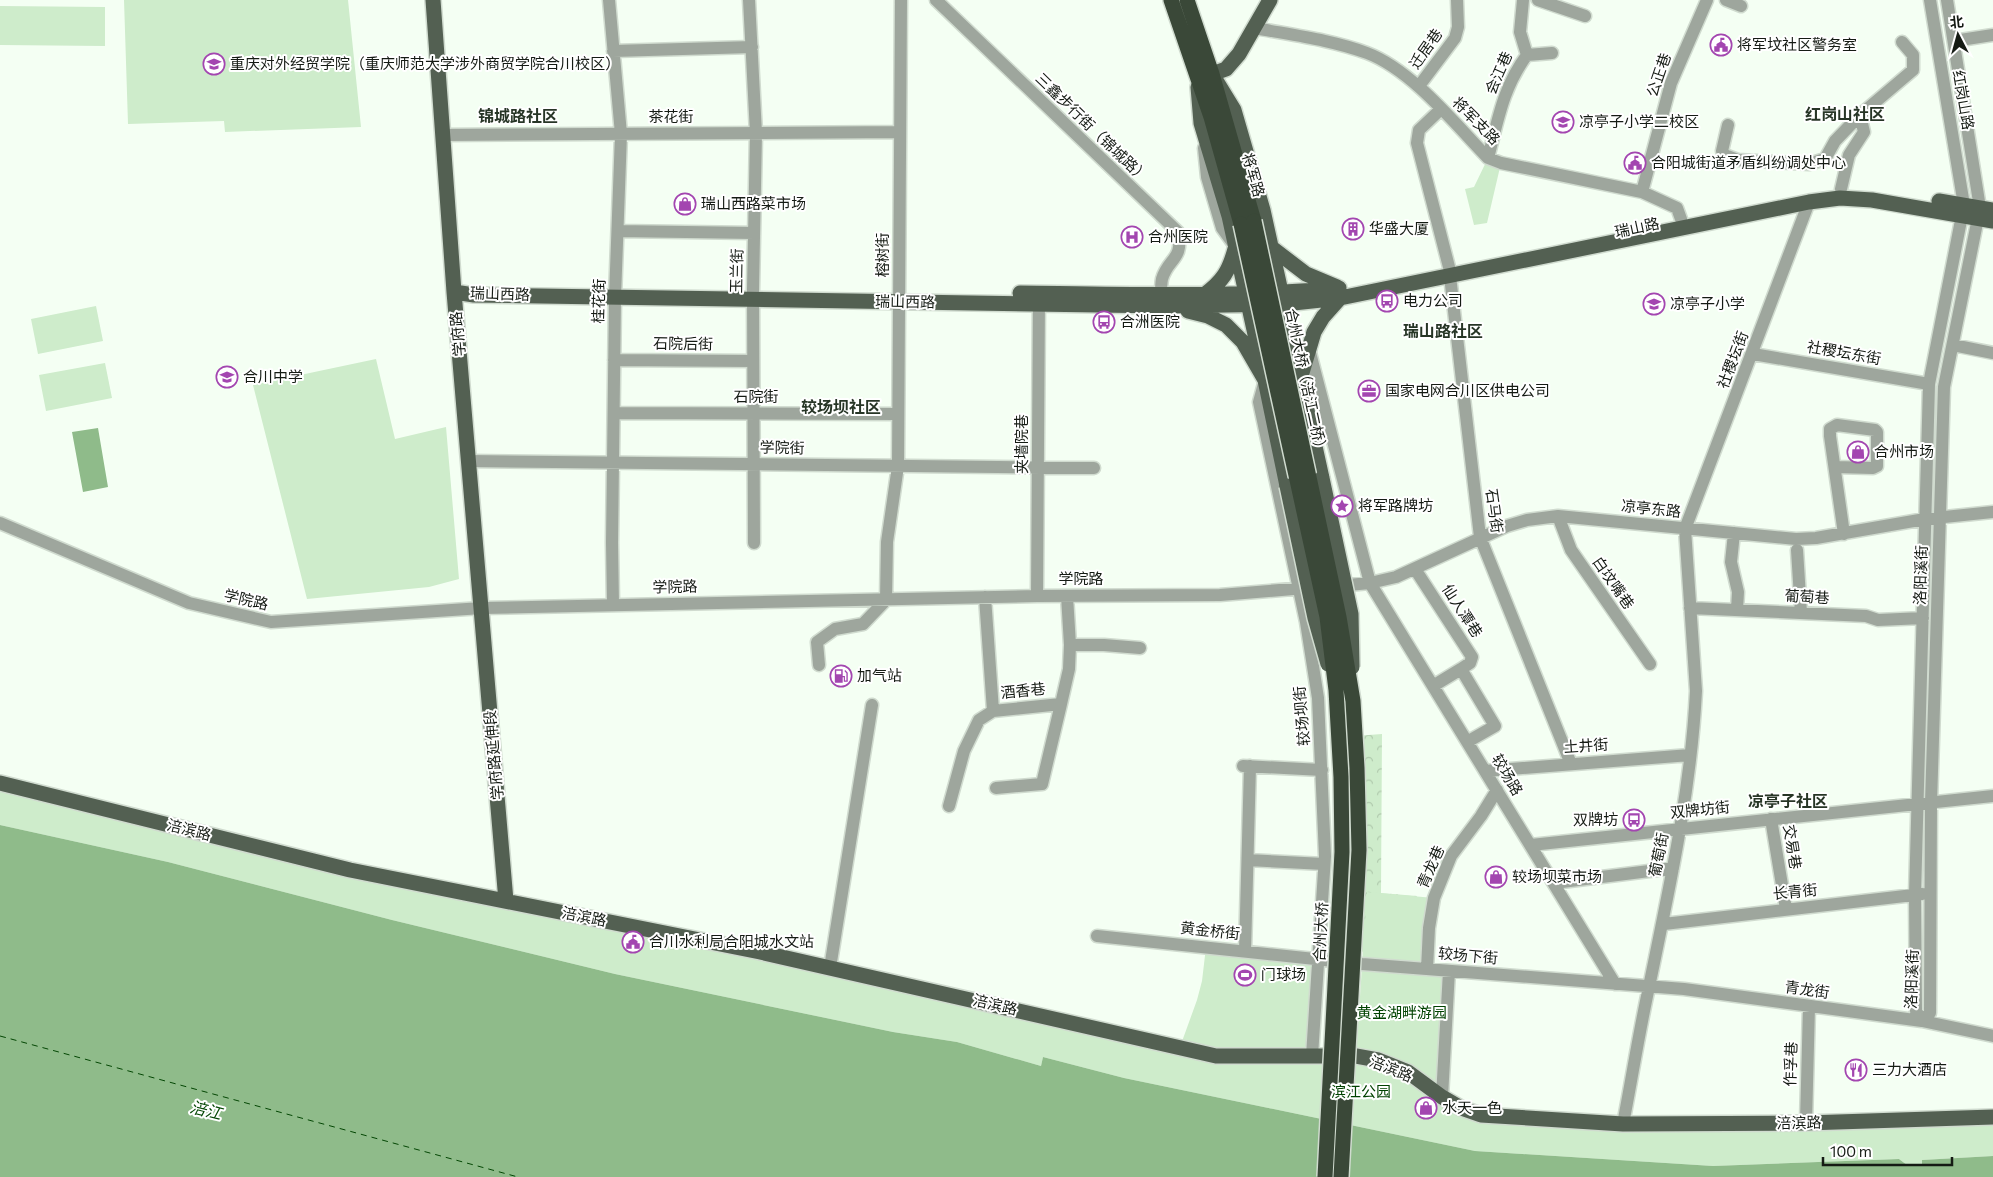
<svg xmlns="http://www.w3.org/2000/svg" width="1993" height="1177" font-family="Commissioner,'Noto Sans SC',sans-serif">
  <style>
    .forest { fill: url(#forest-crowns) }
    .green { fill: #ceeccb }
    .water { fill: #8fbb8a }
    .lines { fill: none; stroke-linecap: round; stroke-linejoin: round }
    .ferry { stroke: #044704; stroke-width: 1; stroke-dasharray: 6 5; stroke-linecap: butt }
    .minor-casing { stroke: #d0dbcf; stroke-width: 15 }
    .major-casing { stroke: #d0dbcf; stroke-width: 18 }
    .highway-casing { stroke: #d0dbcf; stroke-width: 18 }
    .minor { stroke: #9ea69d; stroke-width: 12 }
    .major { stroke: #536052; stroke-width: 15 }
    .highway { stroke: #3a4838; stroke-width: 15 }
    .major-bridge-casing { stroke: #d0dbcf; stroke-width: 18; stroke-linecap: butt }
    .highway-bridge-casing { stroke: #d0dbcf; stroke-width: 18; stroke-linecap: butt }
    .major-bridge { stroke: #536052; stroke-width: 15 }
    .highway-bridge { stroke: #3a4838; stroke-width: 15 }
    .labels { text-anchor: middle; stroke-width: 4; stroke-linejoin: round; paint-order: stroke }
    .poi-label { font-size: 15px; fill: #151b14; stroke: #fff; text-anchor: start }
    .street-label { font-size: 15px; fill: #151b14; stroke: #fff }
    .park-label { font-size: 15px; fill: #004200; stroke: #fff }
    .neighbourhood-label { font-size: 16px; font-weight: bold; fill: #273526; stroke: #fff }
    .water-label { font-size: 16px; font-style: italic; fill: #044704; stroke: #fff }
  </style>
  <defs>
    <pattern id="forest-crowns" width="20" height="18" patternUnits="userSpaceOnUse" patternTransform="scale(1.25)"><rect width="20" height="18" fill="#ceeccb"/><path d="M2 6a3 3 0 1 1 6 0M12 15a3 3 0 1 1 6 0" fill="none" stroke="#b0caad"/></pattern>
  </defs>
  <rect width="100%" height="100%" fill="#f4fff3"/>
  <path class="forest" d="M 1382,734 L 1381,893 L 1417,896 L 1413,955 L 1353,951 L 1355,736 Z"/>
  <path class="green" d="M 124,0 L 348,0 L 361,127 L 225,132 L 224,121 L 128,124 Z
    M 0,6 L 105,7 L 105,46 L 0,45 Z
    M 1488,158 L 1501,163 L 1487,223 L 1474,225 L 1465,189 L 1474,187 Z
    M 96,306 L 103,341 L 38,354 L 31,319 Z
    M 376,359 L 395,439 L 446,427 L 459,579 L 429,587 L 307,599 L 253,385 Z
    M 105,363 L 112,398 L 46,411 L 39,375 Z
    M 0,783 L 350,870 L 1180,1047 L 1197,1000 L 1202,981 L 1206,947 L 1319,959 L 1312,1056 L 1356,1056 L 1367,892 L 1434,898 L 1427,969 L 1449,971 L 1442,1096 L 1461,1108 L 1623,1124 L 1993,1117 L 1993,1156 L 1922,1160 L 1922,1164 L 1907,1165 L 1899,1159 L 1713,1166 L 1475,1151 L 1124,1078 L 1043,1057 L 1041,1066 L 957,1042 L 893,1032 L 615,974 L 392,920 L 168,862 L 0,825 Z"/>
  <path class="water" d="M 98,428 L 108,487 L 83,492 L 72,432 Z
    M 0,825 L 168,862 L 392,920 L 615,974 L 893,1032 L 957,1042 L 1041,1066 L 1043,1057 L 1124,1078 L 1475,1151 L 1713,1166 L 1899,1159 L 1907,1165 L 1922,1164 L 1922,1160 L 1993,1156 L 1993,1177 L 0,1177 Z"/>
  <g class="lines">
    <path class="ferry" d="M 0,1036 L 518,1177"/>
    <g class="minor-casing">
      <path id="minor" d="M 609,0 L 621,134 L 615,297 L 612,543 L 613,604
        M 749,0 L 756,133 L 753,290 L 754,543
        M 936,0 L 1178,232 C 1184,260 1168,258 1162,279 C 1161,284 1161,290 1161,295
        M 1538,0 L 1585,16
        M 1726,0 L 1741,6
        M 1930,0 L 1964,205 L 1929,384 L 1915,895 L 1916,1011 L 1922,1021 L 1930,1013 L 1931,803 L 1944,387 L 1980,208 L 1947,0
        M 1255,28 C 1292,35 1332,40 1367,53 C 1412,70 1455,124 1488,158 L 1501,163 L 1642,192 L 1677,208 L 1681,219
        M 1954,41 L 1993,35
        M 613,51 L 752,47
        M 1527,55 L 1552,53
        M 1419,86 L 1455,38 L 1458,27 L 1457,0
        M 1441,109 L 1419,130 L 1417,143 L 1449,267
        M 1728,125 L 1722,151 L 1725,155 L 1738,160 L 1809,164 L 1825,159 L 1835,141 L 1860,115 L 1913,70 L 1913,55 L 1902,42
        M 443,135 L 900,132
        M 1204,148 L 1207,177 L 1222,228 L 1235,246
        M 1488,158 C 1498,120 1503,87 1527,55 L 1520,32 L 1523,0
        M 1841,189 L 1849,155 L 1864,132 L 1860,115
        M 1642,192 L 1671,83 L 1707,0
        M 618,231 L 754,233
        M 1450,276 L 1480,537 L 1571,764
        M 1953,345 L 1993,353
        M 1309,349 L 1370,583 L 1615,984
        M 1753,354 L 1929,384
        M 614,360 L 753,361
        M 1265,380 L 1259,402 L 1306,622 L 1318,698 L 1325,856 L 1312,1056
        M 614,413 L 898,414
        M 469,461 L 1094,468
        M 1835,467 L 1873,468 L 1877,466 L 1877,432 L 1875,430 L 1837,425 L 1830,429 L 1830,436 L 1844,534
        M 1558,516 L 1571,550 L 1650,664
        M 0,523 L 189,603 L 271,622 L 482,608 L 1037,596 L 1220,595 L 1317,587
        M 1734,533 L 1731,562 L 1738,592 L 1737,610
        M 1797,550 L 1801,613
        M 1415,569 L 1472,657 L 1470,663 L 1461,669
        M 1337,586 L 1370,583 L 1396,577 L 1507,526 L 1527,520 L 1558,516 L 1796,539 L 1816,538 L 1925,519 L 1993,512
        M 1037,596 L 1039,296
        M 985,597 L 993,711 L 1061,704 L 1069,669 L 1070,645 L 1067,596
        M 1690,608 L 1866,616 L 1878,620 L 1923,618
        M 1070,645 L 1104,645 L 1140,648
        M 819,665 L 817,642 L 835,629 L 863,624 L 886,600 L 887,542 L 898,466 L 901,0
        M 1433,686 L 1461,669 L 1495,726 L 1467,742
        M 1243,766 L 1322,770
        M 1485,771 L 1690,755
        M 996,788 L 1042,784 L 1061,704
        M 949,806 L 964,751 L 979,720 L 993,711
        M 1771,819 L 1786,909
        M 1531,845 L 1993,796
        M 1248,860 L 1324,864
        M 1554,883 L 1673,868
        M 1664,924 L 1922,894
        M 1097,936 L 1362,964 L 1684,989 L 1922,1021 L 1993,1036
        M 1245,951 L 1250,766
        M 830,968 L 872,705
        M 1427,969 L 1429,928 L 1434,898 L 1451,856 L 1481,816 L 1497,790
        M 1442,1097 L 1449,971
        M 1806,1123 L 1809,1006
        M 1623,1124 C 1632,1078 1639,1032 1649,987 C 1669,889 1691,791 1696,691 L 1685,529 L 1809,202"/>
    </g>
    <g class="major-casing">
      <path id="major" d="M 433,0 L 454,292 L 506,901
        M 1270,0 L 1239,54 L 1226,69 L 1212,74 L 1234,110 L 1263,210 L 1322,478
        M 1198,87 L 1201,123 L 1229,216 L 1265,380
        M 1939,201 L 1993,210
        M 1272,248 L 1306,274 L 1337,287
        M 454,292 L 474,295 L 1165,306 L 1284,304 L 1340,298 L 1809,202 L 1840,198 L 1872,200 L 1993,221
        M 1020,293 C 1126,294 1233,298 1339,288
        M 1204,295 C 1223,281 1229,271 1235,249
        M 1188,311 L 1208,316 L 1226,325 L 1243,342 L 1265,380 L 1287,486
        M 1301,376 L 1314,332 L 1323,317 L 1340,298
        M 0,783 L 350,870 L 760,952 L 1216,1056 L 1356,1056 L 1378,1060 L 1408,1072 L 1442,1097 L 1461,1108 L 1481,1115 L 1623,1124 L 1806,1123 L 1993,1117"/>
    </g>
    <g class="highway-casing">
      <path id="highway" d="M 1171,0 L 1211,117 L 1241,224
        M 1187,0 L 1212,74 L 1254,221"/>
    </g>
    <use href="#minor" class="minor"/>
    <use href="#major" class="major"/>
    <use href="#highway" class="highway"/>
    <g class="major-bridge-casing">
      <path id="major-bridge" d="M 1322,478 L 1351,614 L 1352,667
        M 1287,486 L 1315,618 L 1328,664"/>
    </g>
    <g class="highway-bridge-casing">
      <path id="highway-bridge" d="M 1254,221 L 1339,617 L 1353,701 L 1357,768 L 1359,850 L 1341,1177
        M 1241,224 L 1327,617 L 1336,690 L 1341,777 L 1342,852 L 1325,1177"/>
    </g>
    <use href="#major-bridge" class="major-bridge"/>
    <use href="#highway-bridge" class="highway-bridge"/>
  </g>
  <defs>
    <g id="civic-ring" transform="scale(1.125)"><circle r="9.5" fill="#fff" stroke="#a346b0" stroke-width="1.5"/><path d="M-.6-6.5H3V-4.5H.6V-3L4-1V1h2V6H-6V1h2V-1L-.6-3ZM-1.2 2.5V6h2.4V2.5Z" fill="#a346b0"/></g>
    <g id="university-ring" transform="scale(1.125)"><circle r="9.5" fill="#fff" stroke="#a346b0" stroke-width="1.5"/><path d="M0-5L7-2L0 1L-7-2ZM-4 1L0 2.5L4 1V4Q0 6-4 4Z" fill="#a346b0"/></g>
    <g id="school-ring" transform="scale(1.125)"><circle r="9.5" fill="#fff" stroke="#a346b0" stroke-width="1.5"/><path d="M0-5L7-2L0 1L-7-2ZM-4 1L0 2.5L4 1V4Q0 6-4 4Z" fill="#a346b0"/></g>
    <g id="shop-ring" transform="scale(1.125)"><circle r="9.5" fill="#fff" stroke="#a346b0" stroke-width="1.5"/><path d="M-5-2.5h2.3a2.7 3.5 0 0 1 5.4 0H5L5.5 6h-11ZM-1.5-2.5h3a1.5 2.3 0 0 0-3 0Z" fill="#a346b0"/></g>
    <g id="building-ring" transform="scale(1.125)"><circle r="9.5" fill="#fff" stroke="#a346b0" stroke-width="1.5"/><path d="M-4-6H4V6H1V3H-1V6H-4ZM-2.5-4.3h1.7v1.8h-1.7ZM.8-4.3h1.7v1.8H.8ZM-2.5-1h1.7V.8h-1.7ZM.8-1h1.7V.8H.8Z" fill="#a346b0"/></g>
    <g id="hospital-ring" transform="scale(1.125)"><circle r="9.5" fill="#fff" stroke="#a346b0" stroke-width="1.5"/><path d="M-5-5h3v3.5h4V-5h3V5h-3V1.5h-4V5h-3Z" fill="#a346b0"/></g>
    <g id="bus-ring" transform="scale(1.125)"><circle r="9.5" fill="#fff" stroke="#a346b0" stroke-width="1.5"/><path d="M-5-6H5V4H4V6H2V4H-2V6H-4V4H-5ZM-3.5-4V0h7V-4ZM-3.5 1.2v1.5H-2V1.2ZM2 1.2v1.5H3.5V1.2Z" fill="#a346b0"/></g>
    <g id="office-ring" transform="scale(1.125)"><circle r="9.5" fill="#fff" stroke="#a346b0" stroke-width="1.5"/><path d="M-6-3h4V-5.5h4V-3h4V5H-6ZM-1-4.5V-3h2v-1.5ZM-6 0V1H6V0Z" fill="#a346b0"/></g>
    <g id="sight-ring" transform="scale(1.125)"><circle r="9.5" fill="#fff" stroke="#a346b0" stroke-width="1.5"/><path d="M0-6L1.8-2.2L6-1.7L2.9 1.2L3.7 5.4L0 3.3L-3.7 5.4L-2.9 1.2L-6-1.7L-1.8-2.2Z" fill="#a346b0"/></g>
    <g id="fuel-ring" transform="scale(1.125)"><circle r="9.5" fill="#fff" stroke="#a346b0" stroke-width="1.5"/><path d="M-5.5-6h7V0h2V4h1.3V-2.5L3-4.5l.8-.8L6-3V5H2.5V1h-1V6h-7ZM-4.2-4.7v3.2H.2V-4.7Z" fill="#a346b0"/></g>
    <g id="stadium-ring" transform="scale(1.125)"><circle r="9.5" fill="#fff" stroke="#a346b0" stroke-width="1.5"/><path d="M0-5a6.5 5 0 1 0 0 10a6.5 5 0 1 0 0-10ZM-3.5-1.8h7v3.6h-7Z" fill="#a346b0"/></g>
    <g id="restaurant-ring" transform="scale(1.125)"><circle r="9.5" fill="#fff" stroke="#a346b0" stroke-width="1.5"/><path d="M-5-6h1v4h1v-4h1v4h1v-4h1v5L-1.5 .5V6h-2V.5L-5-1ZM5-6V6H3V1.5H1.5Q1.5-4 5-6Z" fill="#a346b0"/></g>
  </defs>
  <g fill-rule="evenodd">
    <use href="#civic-ring" x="1721" y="45"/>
    <use href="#university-ring" x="214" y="64"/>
    <use href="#school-ring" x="1563" y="122"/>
    <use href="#civic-ring" x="1635" y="163"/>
    <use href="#shop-ring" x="685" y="204"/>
    <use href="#building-ring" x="1353" y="229"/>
    <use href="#hospital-ring" x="1132" y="237"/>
    <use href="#bus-ring" x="1387" y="301"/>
    <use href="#school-ring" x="1654" y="304"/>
    <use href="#bus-ring" x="1104" y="322"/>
    <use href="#school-ring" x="227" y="377"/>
    <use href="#office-ring" x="1369" y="391"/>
    <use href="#shop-ring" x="1858" y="452"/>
    <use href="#sight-ring" x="1342" y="506"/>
    <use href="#fuel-ring" x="841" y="676"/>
    <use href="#bus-ring" x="1634" y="820"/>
    <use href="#shop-ring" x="1496" y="877"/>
    <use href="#civic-ring" x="633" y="942"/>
    <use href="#stadium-ring" x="1245" y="975"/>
    <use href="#restaurant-ring" x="1856" y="1070"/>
    <use href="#shop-ring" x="1426" y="1108"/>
  </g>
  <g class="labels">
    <g class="poi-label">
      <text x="1737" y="50">将军坟社区警务室</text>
      <text x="230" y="69">重庆对外经贸学院（重庆师范大学涉外商贸学院合川校区）</text>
      <text x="1579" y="127">凉亭子小学二校区</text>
      <text x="1651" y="168">合阳城街道矛盾纠纷调处中心</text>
      <text x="701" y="209">瑞山西路菜市场</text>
      <text x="1369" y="234">华盛大厦</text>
      <text x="1148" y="242">合州医院</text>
      <text x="1403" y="306">电力公司</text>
      <text x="1670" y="309">凉亭子小学</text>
      <text x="1120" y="327">合洲医院</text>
      <text x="243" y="382">合川中学</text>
      <text x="1385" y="396">国家电网合川区供电公司</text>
      <text x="1874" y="457">合州市场</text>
      <text x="1358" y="511">将军路牌坊</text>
      <text x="857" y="681">加气站</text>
      <text x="1618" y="825" text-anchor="end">双牌坊</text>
      <text x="1512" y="882">较场坝菜市场</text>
      <text x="649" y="947">合川水利局合阳城水文站</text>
      <text x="1261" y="980">门球场</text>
      <text x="1872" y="1075">三力大酒店</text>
      <text x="1442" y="1113">水天一色</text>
    </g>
    <g class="street-label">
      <text transform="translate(1426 49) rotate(-55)" y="5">迁居巷</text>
      <text transform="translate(1499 73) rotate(-66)" y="5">会江巷</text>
      <text transform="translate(1659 75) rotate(-71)" y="5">公正巷</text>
      <text transform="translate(1963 100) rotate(80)" y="5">红岗山路</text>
      <text x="671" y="122">茶花街</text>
      <text transform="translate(1476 121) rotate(45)" y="5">将军支路</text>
      <text transform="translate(1092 128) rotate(44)" y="5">三鑫步行街（锦城路）</text>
      <text transform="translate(1253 175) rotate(74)" y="5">将军路</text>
      <text transform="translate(1637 228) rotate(-12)" y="5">瑞山路</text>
      <text transform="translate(883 255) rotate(-90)" y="5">榕树街</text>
      <text transform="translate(737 271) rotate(-89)" y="5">玉兰街</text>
      <text transform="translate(500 294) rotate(2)" y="5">瑞山西路</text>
      <text transform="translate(599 301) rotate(-88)" y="5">桂花街</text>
      <text transform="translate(905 302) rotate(1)" y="5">瑞山西路</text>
      <text transform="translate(458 334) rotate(-95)" y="5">学府路</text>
      <text transform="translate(683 344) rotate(1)" y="5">石院后街</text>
      <text transform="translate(1844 353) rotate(10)" y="5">社稷坛东街</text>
      <text transform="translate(1733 360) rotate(-69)" y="5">社稷坛街</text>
      <text transform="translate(1306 382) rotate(78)" y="5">合州大桥（涪江二桥）</text>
      <text x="756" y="402">石院街</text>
      <text transform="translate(1022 444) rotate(-90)" y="5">夹墙院巷</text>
      <text transform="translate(782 448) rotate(1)" y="5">学院街</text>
      <text transform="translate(1651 509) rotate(6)" y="5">凉亭东路</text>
      <text transform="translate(1494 511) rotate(82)" y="5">石马街</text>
      <text transform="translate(1921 575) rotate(-88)" y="5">洛阳溪街</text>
      <text x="1081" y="584">学院路</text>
      <text transform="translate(1613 583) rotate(55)" y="5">白坟嘴巷</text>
      <text transform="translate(675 587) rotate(-1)" y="5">学院路</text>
      <text transform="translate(1807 597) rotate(3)" y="5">葡萄巷</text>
      <text transform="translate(246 600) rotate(13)" y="5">学院路</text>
      <text transform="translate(1462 611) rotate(57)" y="5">仙人潭巷</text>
      <text transform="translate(1023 691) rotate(-6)" y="5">酒香巷</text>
      <text transform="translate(1302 716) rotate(-95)" y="5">较场坝街</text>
      <text transform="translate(1586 746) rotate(-4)" y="5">土井街</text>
      <text transform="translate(494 755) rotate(-95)" y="5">学府路延伸段</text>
      <text transform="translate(1507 775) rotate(59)" y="5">较场路</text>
      <text transform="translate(1700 810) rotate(-6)" y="5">双牌坊街</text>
      <text transform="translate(189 830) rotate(14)" y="5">涪滨路</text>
      <text transform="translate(1792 847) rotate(81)" y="5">交易巷</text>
      <text transform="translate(1659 855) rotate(-79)" y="5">葡萄街</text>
      <text transform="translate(1431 867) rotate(-66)" y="5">青龙巷</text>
      <text transform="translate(1795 892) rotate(-6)" y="5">长青街</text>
      <text transform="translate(584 917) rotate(11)" y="5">涪滨路</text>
      <text transform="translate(1210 931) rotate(6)" y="5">黄金桥街</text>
      <text transform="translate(1321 932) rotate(-87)" y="5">合州大桥</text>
      <text transform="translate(1468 956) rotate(5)" y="5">较场下街</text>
      <text transform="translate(1912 979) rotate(-88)" y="5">洛阳溪街</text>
      <text transform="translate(1807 990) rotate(8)" y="5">青龙街</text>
      <text transform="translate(995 1005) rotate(13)" y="5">涪滨路</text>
      <text transform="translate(1791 1064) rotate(-88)" y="5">作孚巷</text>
      <text transform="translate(1391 1069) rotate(22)" y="5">涪滨路</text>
      <text transform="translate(1799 1123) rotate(-1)" y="5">涪滨路</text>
    </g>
    <g class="park-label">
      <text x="1402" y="1018">黄金湖畔游园</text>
      <text x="1361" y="1097">滨江公园</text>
    </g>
    <g class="neighbourhood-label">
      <text x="1845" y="120">红岗山社区</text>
      <text x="518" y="122">锦城路社区</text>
      <text x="1443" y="337">瑞山路社区</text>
      <text x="841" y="413">较场坝社区</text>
      <text x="1788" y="807">凉亭子社区</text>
    </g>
    <g class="water-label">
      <text transform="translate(206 1110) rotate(14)" y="6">涪江</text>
    </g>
  </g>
  <g transform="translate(1958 35) rotate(354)" stroke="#ffffff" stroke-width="4" paint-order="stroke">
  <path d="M0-4L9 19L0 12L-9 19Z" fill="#151b14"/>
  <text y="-8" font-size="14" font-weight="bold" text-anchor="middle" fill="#151b14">北</text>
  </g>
  <path d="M1823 1157v8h129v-8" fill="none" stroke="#151b14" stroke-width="2.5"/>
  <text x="1830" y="1157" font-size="15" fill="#151b14" stroke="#ffffff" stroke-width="4" paint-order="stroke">100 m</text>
</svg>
